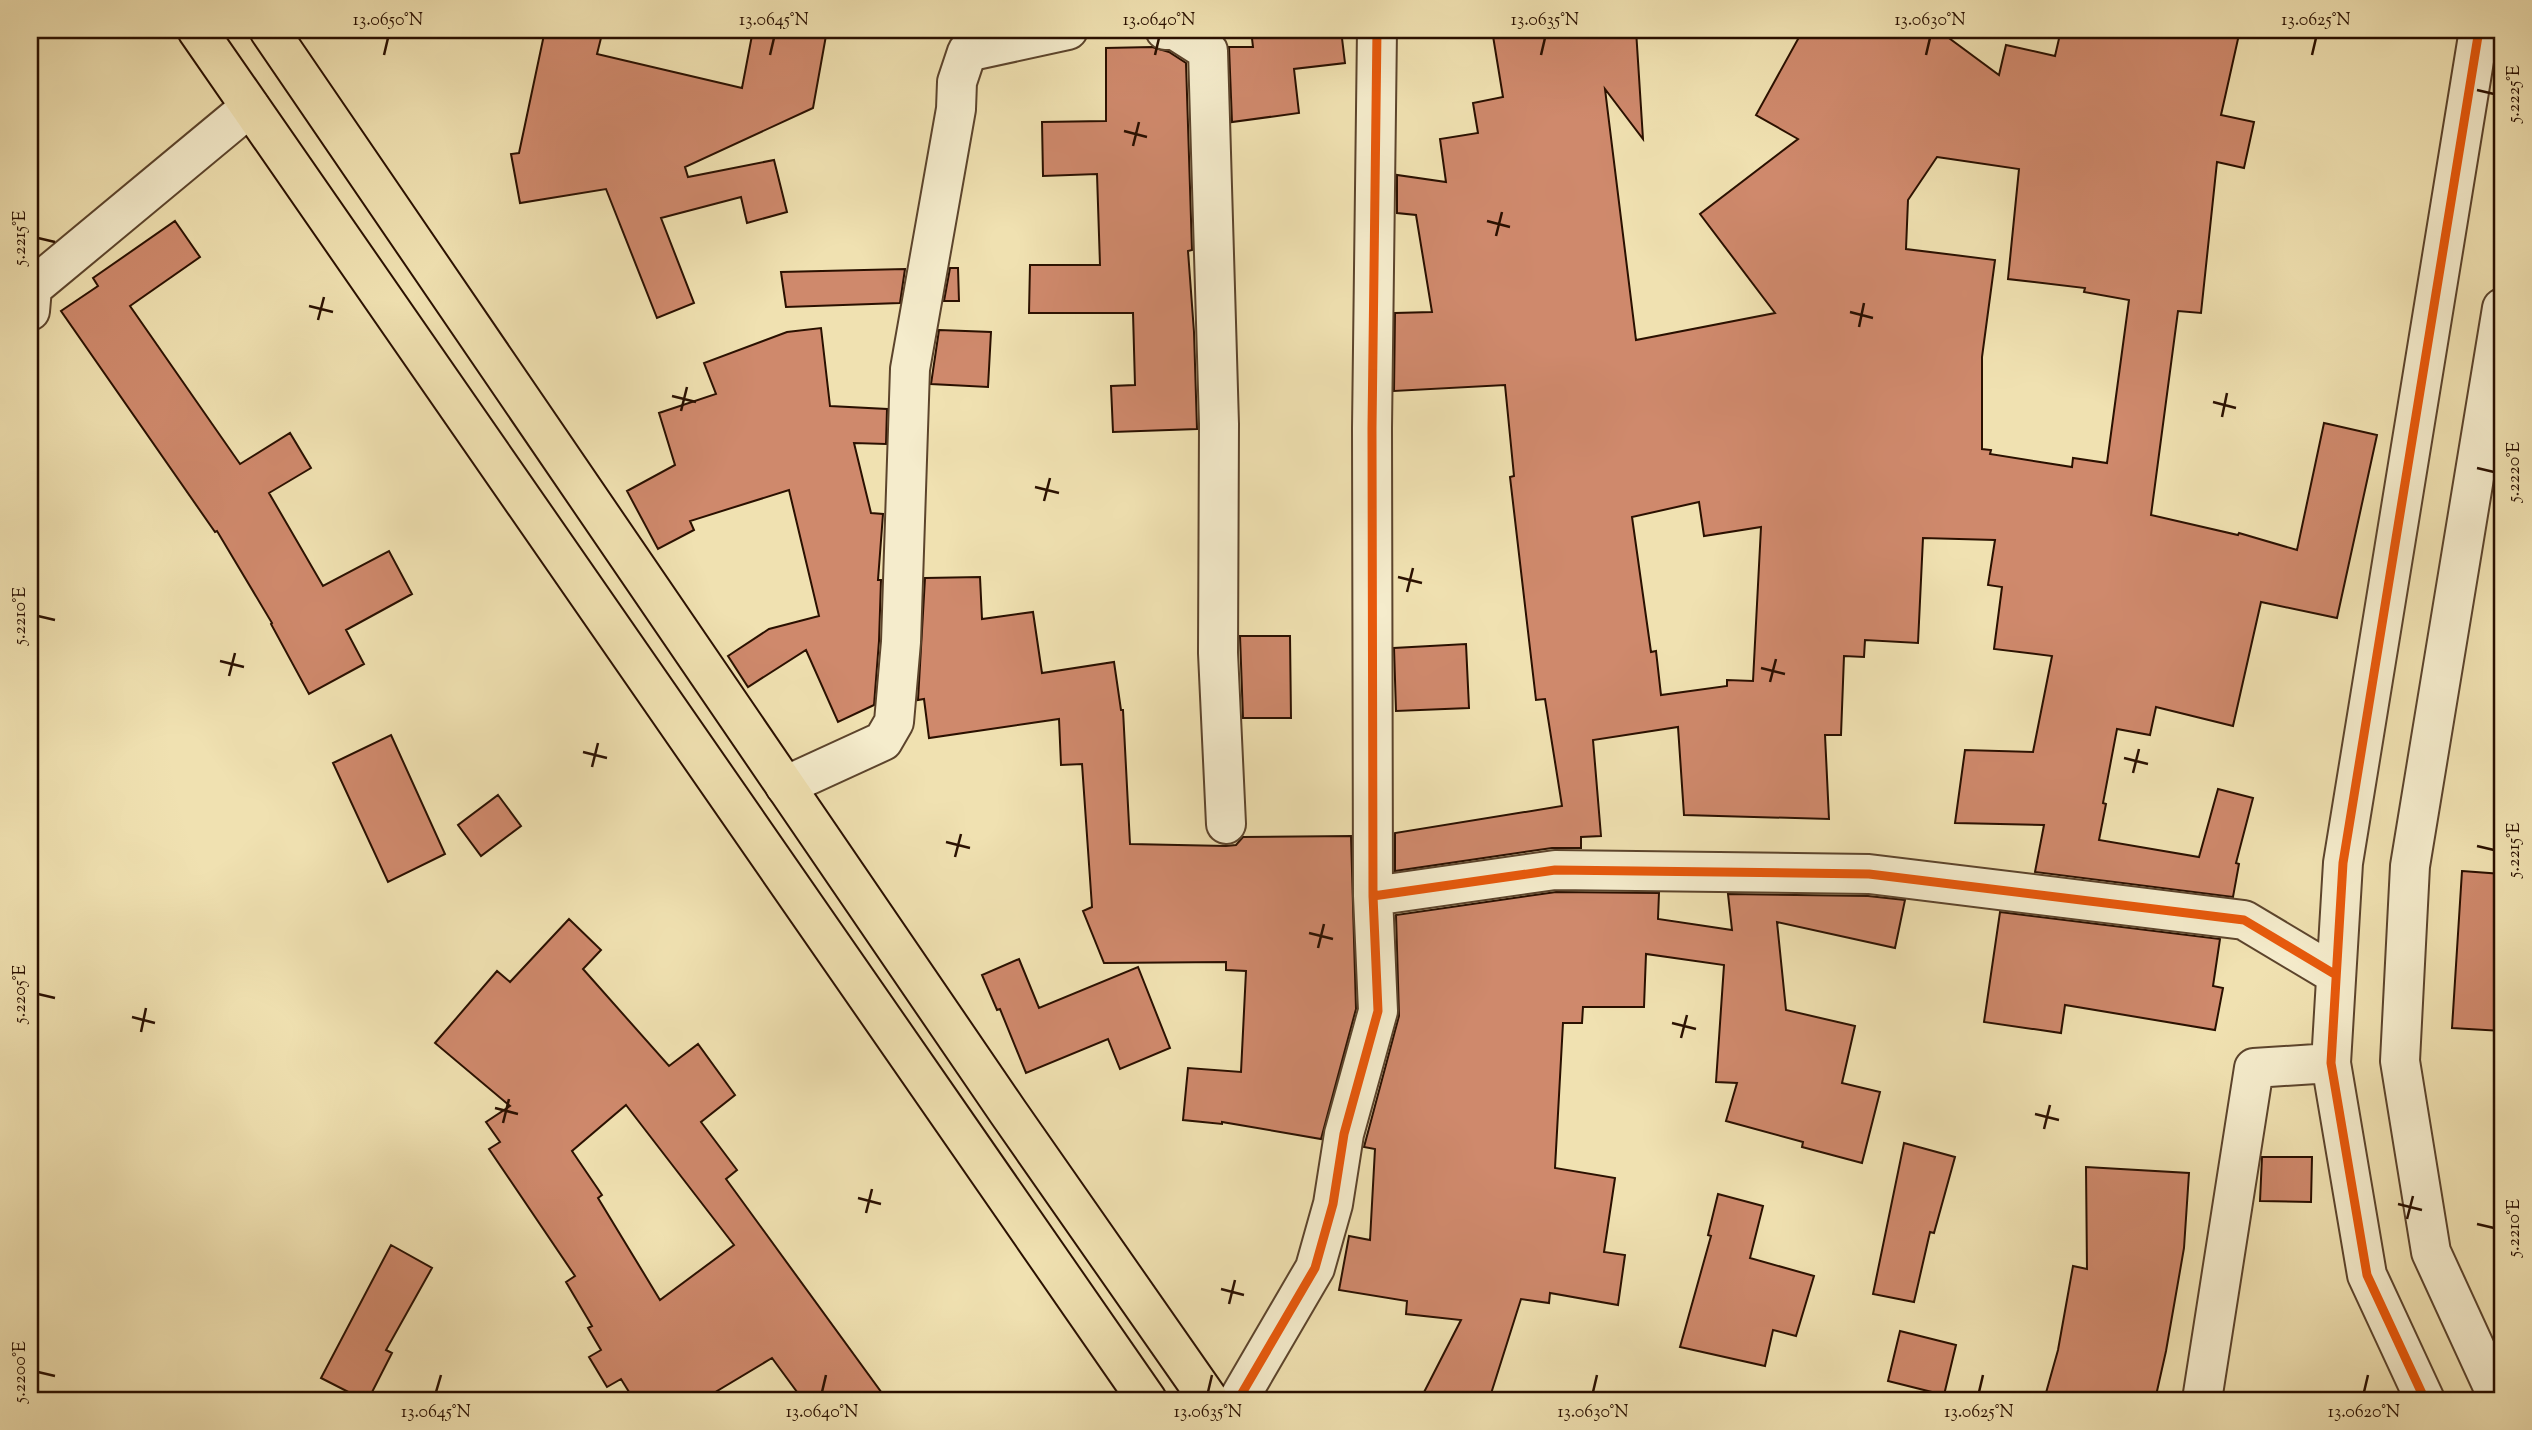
<svg xmlns="http://www.w3.org/2000/svg" width="2532" height="1430" font-family="'Sorts Mill Goudy',serif">
  <style>
    .building { fill: #cf896c; stroke: #2a1000; stroke-width: 2; fill-rule: evenodd }
    .lines { fill: none; stroke-linecap: round; stroke-linejoin: round }
    .minor-casing { stroke: #5c442c; stroke-width: 42 }
    .major-casing { stroke: #2a1000; stroke-width: 42 }
    .minor { stroke: #f5eccc; stroke-width: 38 }
    .major { stroke: #f0e1b1; stroke-width: 38 }
    .cycleway-casing { stroke: #f5eccc; stroke-width: 13 }
    .cycleway { stroke: #e8590c; stroke-width: 9 }
    .ticks { fill: none; stroke: #2a1000; stroke-width: 2.5 }
    .neatline { fill: none; stroke: #2a1000; stroke-width: 2.5 }
    .ticks-label { font-size: 18px; text-anchor: middle; fill: #2a1000 }
  </style>
  <rect width="100%" height="100%" fill="#f0e1b1"/>
  <filter id="stains"><feTurbulence type="fractalNoise" baseFrequency=".00286" numOctaves="4"/><feColorMatrix values="0 0 0 0 .2 0 0 0 0 .09 0 0 0 0 .02 0 0 0 .5 -.17"/></filter>
  <radialGradient id="worn" r=".72"><stop offset=".6" stop-color="#630" stop-opacity="0"/><stop offset="1" stop-color="#630" stop-opacity=".3"/></radialGradient>
  <path class="building" d="M 545,30 L 603,30 L 597,54 L 742,88 L 753,30 L 827,30 L 813,108 L 685,167 L 688,177 L 774,160 L 787,212 L 747,223 L 741,197 L 661,218 L 694,303 L 657,318 L 606,189 L 520,203 L 511,154 L 519,153 Z
    M 1251,30 L 1341,30 L 1345,63 L 1294,69 L 1299,113 L 1232,122 L 1229,47 L 1253,47 Z
    M 1492,30 L 1636,30 L 1643,139 L 1605,89 L 1636,340 L 1775,313 L 1700,214 L 1798,139 L 1756,115 L 1803,30 L 1938,30 L 1999,75 L 2006,45 L 2055,56 L 2061,30 L 2240,30 L 2221,115 L 2254,122 L 2244,168 L 2217,162 L 2201,313 L 2178,311 L 2151,515 L 2238,535 L 2239,533 L 2297,550 L 2324,423 L 2377,435 L 2337,618 L 2261,602 L 2233,726 L 2156,707 L 2150,735 L 2117,729 L 2103,803 L 2106,804 L 2099,840 L 2199,857 L 2218,789 L 2253,798 L 2236,863 L 2239,864 L 2233,897 L 2035,872 L 2044,825 L 1955,823 L 1965,750 L 2033,752 L 2052,656 L 1994,649 L 2002,587 L 1988,585 L 1995,540 L 1923,538 L 1918,643 L 1865,640 L 1864,657 L 1844,656 L 1841,735 L 1825,735 L 1829,819 L 1684,815 L 1678,727 L 1593,740 L 1601,836 L 1581,837 L 1581,848 L 1552,848 L 1395,871 L 1395,833 L 1562,806 L 1545,699 L 1536,700 L 1510,477 L 1514,476 L 1505,385 L 1394,391 L 1395,313 L 1432,312 L 1416,215 L 1397,213 L 1397,175 L 1446,182 L 1440,139 L 1478,133 L 1473,103 L 1503,97 ZM 1937,157 L 2019,169 L 2008,279 L 2085,288 L 2084,292 L 2129,300 L 2107,463 L 2073,458 L 2072,467 L 1990,454 L 1991,450 L 1982,449 L 1982,357 L 1995,260 L 1906,249 L 1908,200 ZM 1699,502 L 1704,536 L 1761,527 L 1753,681 L 1727,680 L 1727,686 L 1661,695 L 1656,651 L 1651,652 L 1632,517 Z
    M 1152,47 L 1169,52 L 1186,63 L 1192,250 L 1188,251 L 1194,332 L 1197,429 L 1113,432 L 1111,386 L 1135,385 L 1133,313 L 1029,313 L 1030,265 L 1100,265 L 1097,174 L 1043,176 L 1042,122 L 1106,121 L 1106,48 Z
    M 175,221 L 200,257 L 130,306 L 240,464 L 290,433 L 311,468 L 269,493 L 323,586 L 389,551 L 412,594 L 346,630 L 364,664 L 309,694 L 271,624 L 272,623 L 217,531 L 215,532 L 61,311 L 98,286 L 93,278 Z
    M 950,268 L 958,268 L 959,301 L 944,301 Z
    M 905,269 L 900,303 L 786,307 L 781,272 Z
    M 821,328 L 830,406 L 887,409 L 886,444 L 854,443 L 871,513 L 883,514 L 878,580 L 881,580 L 879,641 L 874,705 L 838,722 L 806,650 L 748,687 L 728,656 L 769,629 L 819,616 L 789,490 L 690,521 L 694,530 L 658,549 L 627,491 L 675,465 L 659,413 L 716,394 L 704,363 L 787,332 Z
    M 939,330 L 991,332 L 988,387 L 931,384 Z
    M 980,577 L 982,619 L 1033,612 L 1042,673 L 1114,662 L 1121,710 L 1123,710 L 1130,844 L 1226,846 L 1236,845 L 1243,837 L 1351,836 L 1356,1009 L 1321,1139 L 1222,1122 L 1222,1124 L 1183,1120 L 1188,1068 L 1241,1072 L 1246,971 L 1226,970 L 1226,962 L 1104,963 L 1083,911 L 1092,907 L 1082,764 L 1061,765 L 1059,719 L 929,738 L 924,699 L 918,700 L 925,578 Z
    M 1240,636 L 1290,636 L 1291,718 L 1243,718 Z
    M 1466,644 L 1469,708 L 1396,711 L 1394,648 Z
    M 391,735 L 445,854 L 388,882 L 333,763 Z
    M 498,795 L 521,826 L 481,856 L 458,825 Z
    M 2462,871 L 2502,874 L 2502,1031 L 2452,1028 Z
    M 1556,892 L 1659,893 L 1658,919 L 1732,930 L 1728,894 L 1868,896 L 1905,900 L 1895,948 L 1777,922 L 1786,1010 L 1855,1026 L 1842,1083 L 1880,1092 L 1862,1163 L 1802,1147 L 1803,1142 L 1726,1121 L 1737,1083 L 1716,1082 L 1724,965 L 1646,954 L 1644,1007 L 1583,1007 L 1582,1023 L 1563,1023 L 1555,1168 L 1615,1178 L 1604,1252 L 1625,1255 L 1618,1305 L 1550,1293 L 1549,1303 L 1521,1299 L 1489,1400 L 1420,1400 L 1461,1320 L 1406,1314 L 1407,1301 L 1339,1290 L 1349,1236 L 1370,1240 L 1375,1149 L 1364,1147 L 1399,1016 L 1396,915 Z
    M 2000,912 L 2220,939 L 2213,986 L 2223,988 L 2215,1030 L 2065,1005 L 2061,1033 L 1984,1022 Z
    M 569,919 L 601,950 L 583,969 L 669,1066 L 698,1044 L 735,1095 L 701,1122 L 737,1170 L 726,1179 L 887,1400 L 803,1400 L 772,1358 L 702,1400 L 634,1400 L 621,1379 L 607,1387 L 589,1357 L 601,1350 L 588,1328 L 592,1326 L 566,1282 L 575,1276 L 489,1149 L 500,1142 L 486,1122 L 510,1106 L 435,1043 L 497,971 L 510,982 ZM 626,1105 L 734,1245 L 660,1300 L 598,1198 L 602,1195 L 572,1151 Z
    M 1019,959 L 1039,1008 L 1138,967 L 1170,1048 L 1120,1069 L 1108,1039 L 1026,1073 L 1000,1009 L 997,1010 L 982,975 Z
    M 1904,1143 L 1955,1157 L 1934,1233 L 1930,1232 L 1914,1302 L 1873,1294 Z
    M 2262,1157 L 2312,1157 L 2311,1202 L 2260,1201 Z
    M 2086,1167 L 2189,1173 L 2184,1248 L 2166,1351 L 2155,1400 L 2044,1400 L 2058,1350 L 2073,1266 L 2087,1269 Z
    M 1718,1194 L 1763,1206 L 1750,1258 L 1814,1276 L 1796,1336 L 1773,1330 L 1765,1366 L 1680,1347 L 1711,1236 L 1708,1235 Z
    M 391,1245 L 432,1268 L 386,1350 L 392,1353 L 368,1400 L 364,1400 L 321,1378 Z
    M 1900,1331 L 1956,1345 L 1944,1395 L 1888,1381 Z"/>
  <g class="lines">
    <g class="minor-casing">
      <path id="minor" d="M 1165,30 L 1175,30 L 1208,51 L 1219,424 L 1218,653 L 1226,824
        M 30,311 L 32,288 L 250,107
        M 785,786 L 883,741 L 894,722 L 901,642 L 910,369 L 956,109 L 957,82 L 967,52 L 1068,30
        M 1373,896 L 1555,870 L 1869,874 L 2244,920 L 2336,975
        M 1238,1400 L 1315,1268 L 1333,1204 L 1344,1134 L 1378,1011 L 1373,896 L 1372,428 L 1377,30
        M 2202,1400 L 2254,1068 L 2331,1063
        M 2425,1400 L 2367,1275 L 2331,1063 L 2343,863 L 2479,30
        M 2499,1400 L 2431,1252 L 2400,1061 L 2410,866 L 2502,308"/>
    </g>
    <g class="major-casing">
      <path id="major" d="M 197,30 L 1147,1400
        M 269,30 L 1008,1112 L 1209,1400"/>
    </g>
    <use href="#minor" class="minor"/>
    <use href="#major" class="major"/>
    <g class="cycleway-casing">
      <path id="cycleway" d="M 1373,896 L 1555,870 L 1869,874 L 2244,920 L 2336,975
        M 1238,1400 L 1315,1268 L 1333,1204 L 1344,1134 L 1378,1011 L 1373,896 L 1372,428 L 1377,30
        M 2425,1400 L 2367,1275 L 2331,1063 L 2343,863 L 2479,30"/>
    </g>
    <use href="#cycleway" class="cycleway"/>
  </g>
  <path class="ticks" d="M 384,55 L 388,38M 770,55 L 774,38M 1155,55 L 1159,38M 1541,55 L 1545,38M 1926,55 L 1930,38M 2312,55 L 2316,38M 2477,90 L 2494,94M 1124,131 L 1147,137M 1133,146 L 1139,122M 1487,221 L 1510,227M 1496,236 L 1502,212M 38,238 L 55,242M 309,306 L 333,312M 1850,312 L 1873,318M 318,320 L 324,297M 1859,327 L 1864,303M 672,396 L 696,402M 2213,402 L 2236,408M 681,411 L 687,387M 2222,417 L 2227,393M 2477,468 L 2494,472M 1035,487 L 1059,493M 1044,501 L 1050,478M 1398,577 L 1422,583M 1407,592 L 1413,568M 38,616 L 55,620M 220,661 L 244,667M 1761,668 L 1785,674M 229,676 L 235,653M 1770,682 L 1776,659M 583,752 L 607,758M 2124,758 L 2148,764M 592,767 L 598,743M 2133,773 L 2139,749M 946,842 L 970,848M 2477,846 L 2494,850M 955,857 L 961,834M 1309,933 L 1333,939M 1318,948 L 1324,924M 38,994 L 55,998M 132,1017 L 155,1023M 1672,1023 L 1696,1029M 141,1032 L 146,1008M 1681,1038 L 1687,1015M 495,1108 L 518,1114M 2035,1114 L 2059,1120M 503,1123 L 509,1099M 2044,1129 L 2050,1105M 858,1198 L 881,1204M 2398,1204 L 2422,1210M 866,1213 L 872,1189M 2407,1219 L 2413,1196M 2477,1224 L 2494,1228M 1221,1289 L 1244,1295M 1229,1304 L 1235,1280M 38,1372 L 55,1376M 436,1392 L 441,1375M 822,1392 L 826,1375M 1208,1392 L 1212,1375M 1593,1392 L 1597,1375M 1979,1392 L 1983,1375M 2364,1392 L 2368,1375"/>
  <rect width="2532" height="1430" fill="none" stroke="#f0e1b1" stroke-width="77"/>
  <rect x="38" y="38" width="2456" height="1354" class="neatline"/>
  <g class="ticks-label">
    <text x="388" y="25">13.0650°N</text>
    <text x="774" y="25">13.0645°N</text>
    <text x="1159" y="25">13.0640°N</text>
    <text x="1545" y="25">13.0635°N</text>
    <text x="1930" y="25">13.0630°N</text>
    <text x="2316" y="25">13.0625°N</text>
    <text transform="translate(2513 94) rotate(-90)" y="6">5.2225°E</text>
    <text transform="translate(19 238) rotate(-90)" y="6">5.2215°E</text>
    <text transform="translate(2513 472) rotate(-90)" y="6">5.2220°E</text>
    <text transform="translate(19 616) rotate(-90)" y="6">5.2210°E</text>
    <text transform="translate(2513 850) rotate(-90)" y="6">5.2215°E</text>
    <text transform="translate(19 994) rotate(-90)" y="6">5.2205°E</text>
    <text transform="translate(2513 1228) rotate(-90)" y="6">5.2210°E</text>
    <text transform="translate(19 1372) rotate(-90)" y="6">5.2200°E</text>
    <text x="436" y="1417">13.0645°N</text>
    <text x="822" y="1417">13.0640°N</text>
    <text x="1208" y="1417">13.0635°N</text>
    <text x="1593" y="1417">13.0630°N</text>
    <text x="1979" y="1417">13.0625°N</text>
    <text x="2364" y="1417">13.0620°N</text>
  </g>
  <rect width="100%" height="100%" filter="url(#stains)"/>
  <rect width="100%" height="100%" fill="url(#worn)"/>
</svg>
